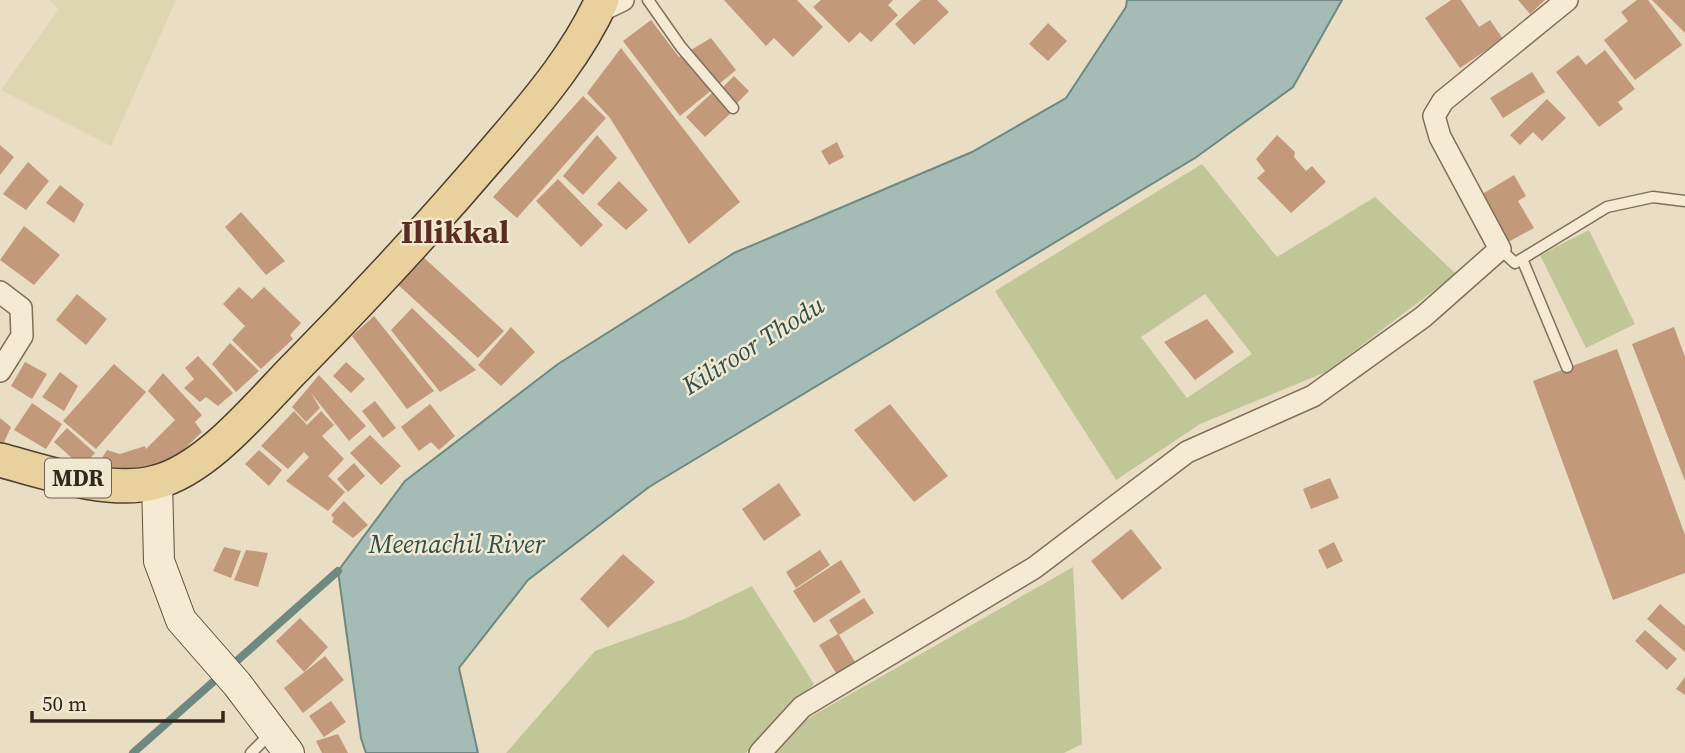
<svg xmlns="http://www.w3.org/2000/svg" width="1685" height="753" font-family="'Source Serif 4',serif">
  <style>
    .farmland { fill: #ded6b1 }
    .green { fill: #c1c698; fill-rule: evenodd }
    .water { fill: #a4bcb5; stroke: #6d8982; stroke-width: 2 }
    .lines { fill: none; stroke-linecap: round; stroke-linejoin: round }
    .stream { stroke: #6d8982; stroke-width: 8 }
    .building { fill: #c3997c }
    .lane-casing { stroke: #816f5c; stroke-width: 13 }
    .street-casing { stroke: #816f5c; stroke-width: 24 }
    .secondary-casing { stroke: #63503f; stroke-width: 32 }
    .primary-casing { stroke: #4f3e2f; stroke-width: 36 }
    .lane { stroke: #f5ebd5; stroke-width: 10 }
    .street { stroke: #f5ebd5; stroke-width: 21 }
    .secondary { stroke: #f5ebd5; stroke-width: 30 }
    .primary { stroke: #e9d19e; stroke-width: 33 }
    .labels { text-anchor: middle; stroke-width: 5; stroke-linejoin: round; paint-order: stroke }
    .shield { fill: #f1e8d1; stroke: #6c6254; stroke-width: 2 }
    .shield-label { font-size: 23px; font-weight: bold; fill: #33281e }
    .water-label { font-size: 26px; font-style: italic; fill: #2f514e; stroke: #f1e8d1 }
    .district-label { font-size: 32px; font-weight: bold; fill: #5b2d22; stroke: #f1e8d1 }
  </style>
  <rect width="100%" height="100%" fill="#e9ddc3"/>
  <path class="farmland" d="M 49,0 L 176,0 L 111,146 L 1,90 L 59,9 Z"/>
  <path class="green" d="M 1202,164 L 1277,257 L 1375,197 L 1456,274 L 1326,372 L 1200,424 L 1116,480 L 995,291 ZM 1205,294 L 1252,354 L 1187,398 L 1141,337 Z
    M 1589,230 L 1635,324 L 1586,348 L 1540,255 Z
    M 1073,567 L 1082,744 L 1064,753 L 775,753 L 805,720 Z
    M 752,586 L 814,684 L 746,753 L 506,753 L 595,651 L 684,619 Z"/>
  <path class="water" d="M 1127,0 L 1342,0 L 1293,87 L 1195,158 L 649,487 L 528,580 L 459,668 L 478,753 L 366,753 L 361,738 L 338,571 L 405,481 L 558,364 L 734,253 L 972,152 L 1066,98 L 1126,7 Z"/>
  <g class="lines">
    <path class="stream" d="M 133,753 L 338,571"/>
  </g>
  <path class="building" d="M 724,0 L 797,0 L 823,27 L 793,57 L 774,38 L 766,46 Z
    M 821,0 L 893,0 L 888,5 L 898,15 L 871,42 L 860,32 L 849,43 L 813,7 Z
    M 921,0 L 937,0 L 949,12 L 914,45 L 895,24 Z
    M 1451,0 L 1461,0 L 1479,27 L 1490,20 L 1503,39 L 1460,68 L 1425,18 Z
    M 1518,0 L 1545,0 L 1530,14 Z
    M 1637,0 L 1648,0 L 1682,45 L 1635,80 L 1604,40 L 1628,21 L 1621,12 Z
    M 1652,0 L 1685,0 L 1685,33 Z
    M 651,20 L 679,57 L 711,38 L 736,70 L 680,116 L 623,41 Z
    M 1048,23 L 1067,41 L 1048,61 L 1029,44 Z
    M 621,48 L 740,202 L 689,244 L 610,118 L 587,93 Z
    M 1605,50 L 1635,89 L 1618,102 L 1623,109 L 1599,127 L 1556,72 L 1578,55 L 1586,65 Z
    M 1532,72 L 1545,92 L 1503,118 L 1490,98 Z
    M 734,76 L 749,91 L 735,105 L 721,89 Z
    M 713,92 L 732,112 L 705,137 L 686,117 Z
    M 583,96 L 606,118 L 517,218 L 493,197 Z
    M 1547,99 L 1566,118 L 1542,141 L 1533,132 L 1520,145 L 1510,135 Z
    M 597,135 L 617,158 L 583,195 L 563,176 Z
    M 1277,135 L 1295,152 L 1294,157 L 1306,171 L 1312,166 L 1326,182 L 1291,213 L 1257,178 L 1265,171 L 1256,159 Z
    M 837,142 L 844,157 L 829,165 L 821,151 Z
    M 0,145 L 14,157 L 0,175 Z
    M 28,162 L 49,181 L 26,210 L 3,194 Z
    M 1514,175 L 1526,196 L 1518,201 L 1534,228 L 1501,246 L 1474,199 Z
    M 558,179 L 603,225 L 581,247 L 536,201 Z
    M 619,181 L 648,210 L 626,230 L 597,204 Z
    M 60,185 L 84,204 L 74,223 L 46,203 Z
    M 241,212 L 285,261 L 266,275 L 225,227 Z
    M 24,226 L 60,255 L 34,285 L 0,260 Z
    M 421,255 L 504,331 L 478,358 L 395,282 Z
    M 239,287 L 252,299 L 264,287 L 301,323 L 290,335 L 293,339 L 261,369 L 232,340 L 245,326 L 223,304 Z
    M 77,294 L 107,319 L 86,345 L 56,320 Z
    M 412,308 L 476,370 L 440,392 L 391,330 Z
    M 374,316 L 434,391 L 407,409 L 352,336 Z
    M 1207,319 L 1234,352 L 1195,380 L 1164,342 Z
    M 511,327 L 535,352 L 501,386 L 478,365 Z
    M 1674,327 L 1685,357 L 1685,481 L 1632,344 Z
    M 230,343 L 259,371 L 236,392 L 212,364 Z
    M 1617,349 L 1685,535 L 1685,573 L 1613,600 L 1533,381 Z
    M 198,356 L 233,393 L 218,406 L 206,397 L 200,402 L 184,388 L 194,379 L 185,368 Z
    M 25,362 L 47,374 L 32,399 L 11,386 Z
    M 346,362 L 365,379 L 351,393 L 333,376 Z
    M 114,364 L 146,392 L 96,449 L 63,421 Z
    M 60,372 L 78,386 L 64,411 L 42,397 Z
    M 163,373 L 202,415 L 195,422 L 202,432 L 166,467 L 93,472 L 107,450 L 120,454 L 145,446 L 146,449 L 175,420 L 148,391 Z
    M 319,375 L 366,426 L 349,441 L 311,393 L 320,408 L 306,422 L 292,407 Z
    M 375,401 L 396,428 L 383,438 L 362,411 Z
    M 32,403 L 62,424 L 46,449 L 14,430 Z
    M 430,404 L 455,436 L 439,450 L 431,442 L 419,451 L 401,427 Z
    M 890,404 L 948,476 L 914,502 L 854,430 Z
    M 294,411 L 307,425 L 321,411 L 334,425 L 322,436 L 344,459 L 328,476 L 345,492 L 328,511 L 286,481 L 309,457 L 304,452 L 288,469 L 261,446 Z
    M 0,418 L 11,427 L 0,451 Z
    M 67,428 L 95,453 L 82,467 L 54,442 Z
    M 370,435 L 401,466 L 381,485 L 350,453 Z
    M 259,450 L 282,470 L 269,486 L 245,464 Z
    M 354,463 L 365,476 L 348,492 L 337,479 Z
    M 1330,478 L 1339,498 L 1311,509 L 1303,489 Z
    M 779,483 L 801,515 L 764,541 L 742,509 Z
    M 344,501 L 368,525 L 353,538 L 332,522 L 334,518 L 331,515 Z
    M 1131,529 L 1162,568 L 1122,600 L 1091,561 Z
    M 1334,542 L 1343,561 L 1327,569 L 1318,550 Z
    M 224,547 L 241,551 L 231,578 L 213,571 Z
    M 246,550 L 268,553 L 258,587 L 234,580 Z
    M 820,550 L 830,565 L 796,588 L 786,572 Z
    M 623,554 L 655,582 L 608,628 L 580,599 Z
    M 841,560 L 861,592 L 814,623 L 793,591 Z
    M 864,598 L 874,613 L 839,635 L 858,667 L 839,678 L 819,645 L 838,634 L 829,620 Z
    M 1660,604 L 1685,626 L 1685,652 L 1647,619 Z
    M 300,618 L 328,647 L 304,672 L 276,641 Z
    M 1645,630 L 1677,659 L 1667,670 L 1635,641 Z
    M 325,656 L 344,680 L 303,713 L 284,688 Z
    M 1685,677 L 1685,695 L 1676,689 Z
    M 331,701 L 346,722 L 324,737 L 309,716 Z
    M 338,734 L 348,753 L 322,753 L 316,741 Z"/>
  <g class="lines">
    <g class="lane-casing">
      <path id="lane" d="M 648,0 L 681,47 L 733,108
        M 1500,249 L 1515,263 L 1607,207 L 1653,197 L 1685,201
        M 1522,259 L 1567,367
        M 251,753 L 271,733"/>
    </g>
    <g class="street-casing">
      <path id="street" d="M 596,13 L 623,0
        M 0,292 L 21,308 L 22,336 L 0,371
        M 760,753 L 802,707 L 1034,568 L 1187,452 L 1313,396 L 1423,317 L 1500,249 L 1440,137 L 1434,116 L 1443,101 L 1567,0"/>
    </g>
    <g class="secondary-casing">
      <path id="secondary" d="M 157,482 L 159,561 L 181,620 L 237,684 L 289,753"/>
    </g>
    <g class="primary-casing">
      <path id="primary" d="M 0,460 C 45,472 110,495 156,482 C 208,469 260,403 298,365 C 370,292 439,217 505,139 C 542,96 579,51 602,0"/>
    </g>
    <use href="#lane" class="lane"/>
    <use href="#street" class="street"/>
    <use href="#secondary" class="secondary"/>
    <use href="#primary" class="primary"/>
  </g>
  <g class="labels">
    <rect class="shield" x="45" y="458.5" width="66" height="39" rx="5"/>
    <g class="shield-label">
      <text x="78" y="486">MDR</text>
    </g>
    <g class="water-label">
      <text transform="translate(753 345) rotate(-32)" y="9">Kiliroor Thodu</text>
      <text x="457" y="553">Meenachil River</text>
    </g>
    <g class="district-label">
      <text x="455" y="243">Illikkal</text>
    </g>
  </g>
  <path d="M32 711v10h191v-10" fill="none" stroke="#33281e" stroke-width="3.5"/>
  <text x="42" y="711" font-size="21" fill="#33281e" stroke="#f1e8d1" stroke-width="5" paint-order="stroke">50 m</text>
</svg>
